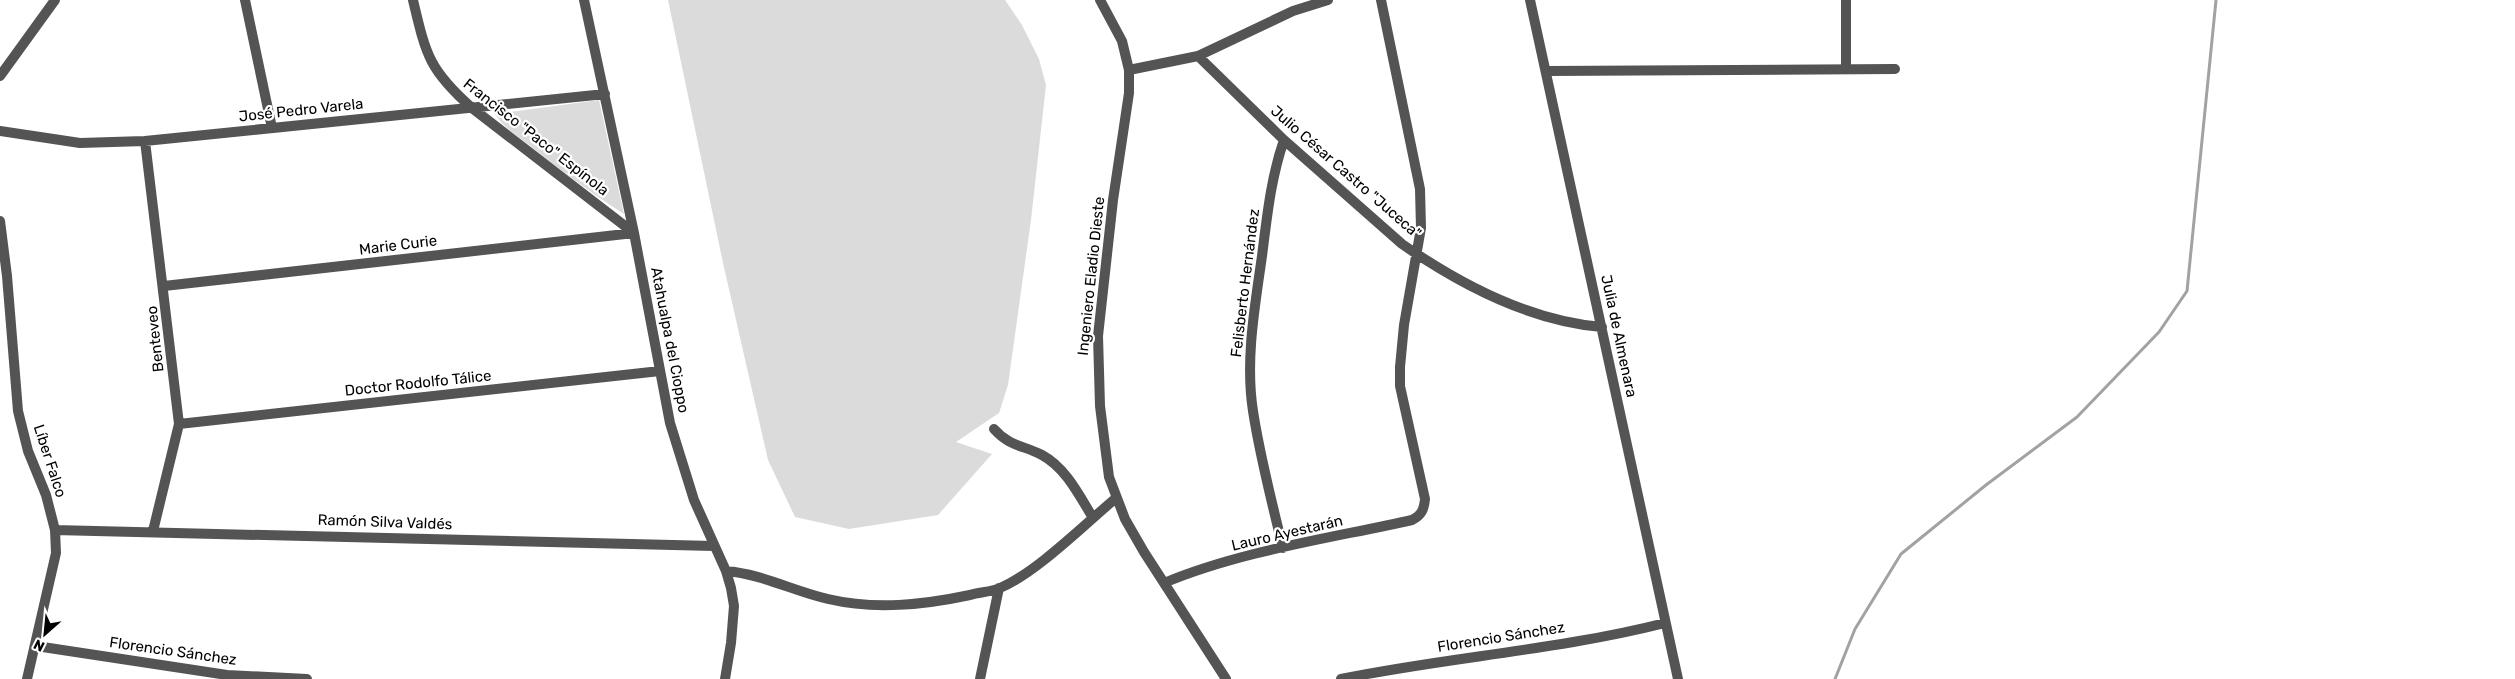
<svg xmlns="http://www.w3.org/2000/svg" width="2515" height="679" font-family="Rubik,sans-serif">
  <style>
    .green { fill: #dbdbdb }
    .lines { fill: none; stroke-linecap: round; stroke-linejoin: round }
    .stream { stroke: #a2a2a2; stroke-width: 3 }
    .minor { stroke: #545454; stroke-width: 10 }
    .labels { text-anchor: middle; stroke-width: 4.5; stroke-linejoin: round; paint-order: stroke }
    .street-label { font-size: 15px; fill: #000; stroke: #fff }
  </style>
  <rect width="100%" height="100%" fill="#fff"/>
  <path class="green" d="M 668,0 L 1005,0 L 1022,25 L 1039,59 L 1046,85 L 1031,220 L 1008,385 L 999,413 L 956,442 L 992,454 L 938,515 L 849,529 L 795,517 L 768,460 L 723,263 Z
    M 599,100 L 624,214 C 591,193 560,170 529,145 C 517,136 503,127 495,114 Z"/>
  <g class="lines">
    <path class="stream" d="M 1835,679 L 1855,629 L 1901,554 L 1986,485 L 2077,417 L 2159,332 L 2187,291 L 2216,0"/>
    <path class="minor" d="M 245,0 L 272,128
      M 413,0 C 426,55 429,70 472,108 L 634,233
      M 584,0 L 634,233 L 670,423 L 694,500 L 726,571 L 731,588 L 734,606 L 731,643 L 725,679
      M 1100,0 L 1122,41 L 1129,70 L 1129,93 L 1113,200 L 1098,336 L 1100,406 L 1109,477 L 1125,519 L 1144,552 L 1226,679
      M 1530,0 L 1678,679
      M 1846,0 L 1846,69
      M 1198,56 L 1284,140 L 1402,244 C 1461,285 1529,321 1602,327
      M 1129,70 L 1198,56 L 1293,11 L 1328,0
      M 1546,71 L 1895,69
      M 0,76 L 55,0
      M 0,131 L 80,143 L 145,141 L 605,94
      M 145,141 L 179,424 L 153,531
      M 0,221 L 7,276 L 18,411 L 28,451 L 46,495 L 55,530 L 56,553 L 27,679
      M 164,286 L 634,233
      M 179,424 L 660,371
      M 994,429 C 1010,447 1023,445 1042,455 C 1066,468 1079,495 1093,518
      M 55,530 L 714,546
      M 1283,548 C 1272,503 1260,457 1253,411 C 1245,360 1255,306 1262,256 C 1267,217 1271,177 1284,140
      M 726,571 C 762,574 793,591 828,599 C 875,610 923,605 970,595 C 979,592 991,592 1000,588 C 1036,573 1085,524 1116,498
      M 1164,583 C 1240,551 1332,538 1412,520 C 1422,515 1424,509 1425,499 L 1400,386 L 1400,367 L 1404,325 L 1421,228 L 1420,189 L 1381,0
      M 36,646 L 227,675 L 307,679
      M 980,679 L 999,588
      M 1341,679 C 1448,657 1559,650 1665,623"/>
  </g>
  <g class="labels">
    <g class="street-label">
      <text transform="translate(301 110) rotate(-6)" y="5">José Pedro Varela</text>
      <text transform="translate(536 137) rotate(38)" y="5">Francisco "Paco" Espínola</text>
      <text transform="translate(1346 172) rotate(41)" y="5">Julio César Castro "Juceca"</text>
      <text transform="translate(398 245) rotate(-7)" y="5">Marie Curie</text>
      <text transform="translate(1091 276) rotate(-84)" y="5">Ingeniero Eladio Dieste</text>
      <text transform="translate(1245 283) rotate(-83)" y="5">Felisberto Hernández</text>
      <text transform="translate(1619 336) rotate(78)" y="5">Julia de Almenara</text>
      <text transform="translate(155 339) rotate(-96)" y="5">Benteveo</text>
      <text transform="translate(670 340) rotate(79)" y="5">Atahualpa del Cioppo</text>
      <text transform="translate(418 383) rotate(-6)" y="5">Doctor Rodolfo Tálice</text>
      <text transform="translate(50 461) rotate(72)" y="5">Líber Falco</text>
      <text transform="translate(385 522) rotate(2)" y="5">Ramón Silva Valdés</text>
      <text transform="translate(1287 533) rotate(-13)" y="5">Lauro Ayestarán</text>
      <text transform="translate(1501 637) rotate(-9)" y="5">Florencio Sánchez</text>
      <text transform="translate(173 651) rotate(8)" y="5">Florencio Sánchez</text>
    </g>
  </g>
  <g transform="translate(45 634) rotate(207)" stroke="#ffffff" stroke-width="4" paint-order="stroke">
  <path d="M0-4L9 19L0 12L-9 19Z" fill="#000000"/>
  <text y="-8" font-size="14" font-weight="bold" text-anchor="middle" fill="#000000">N</text>
  </g>
</svg>
